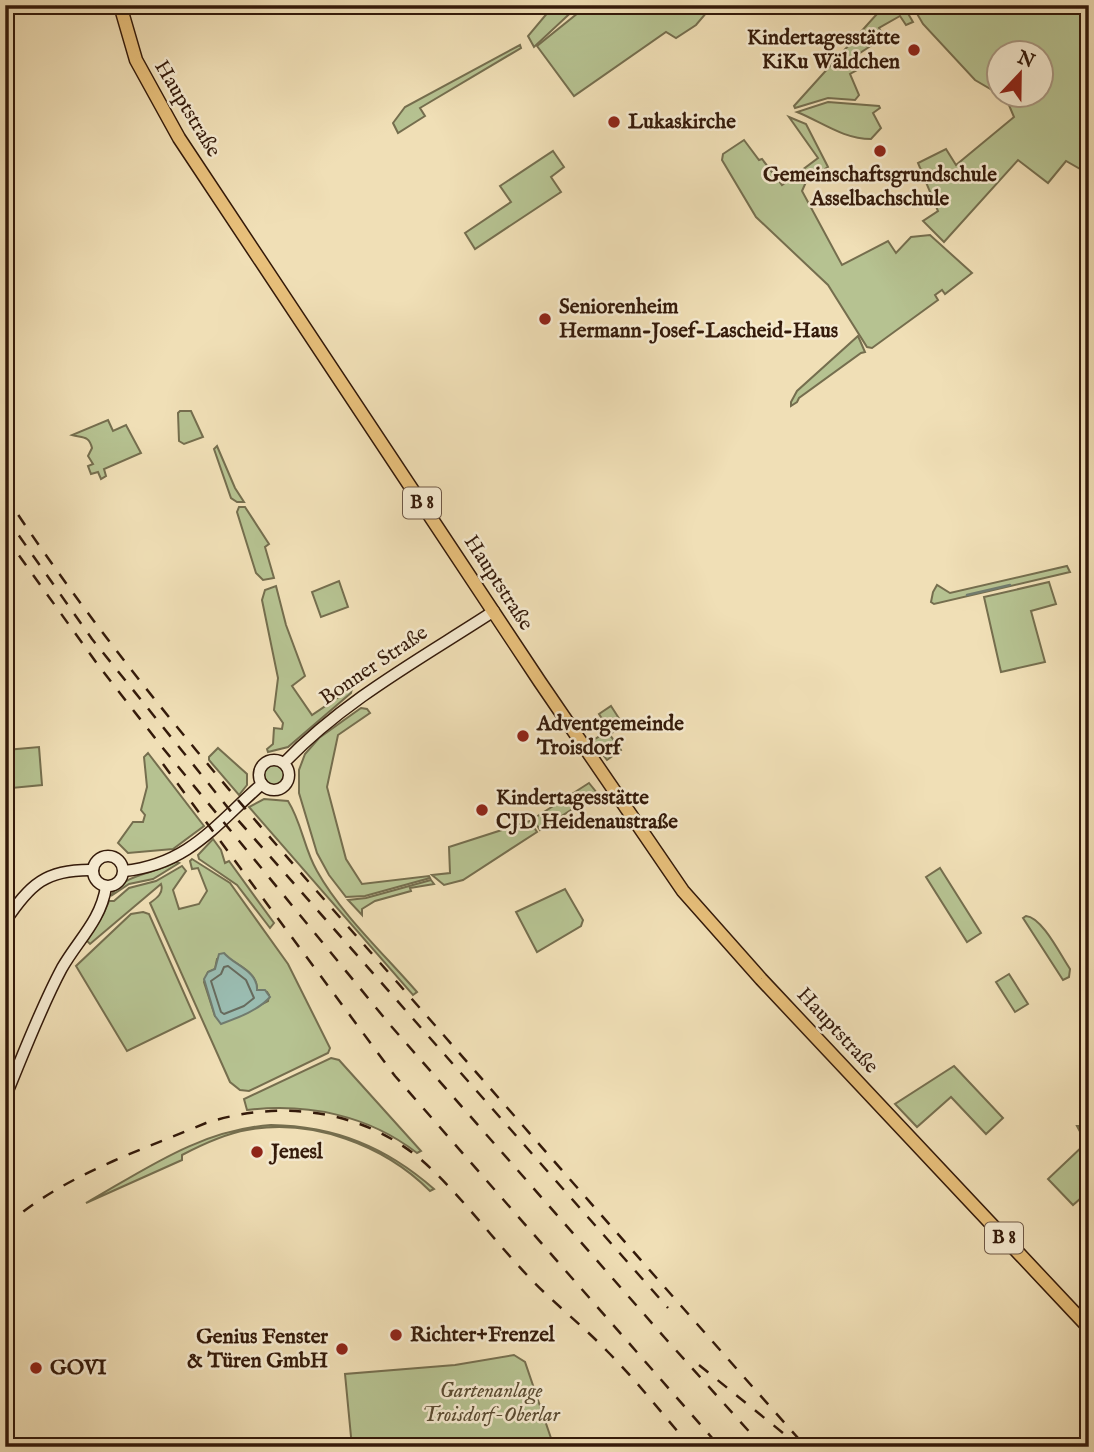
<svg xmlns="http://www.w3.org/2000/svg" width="1094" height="1452" viewBox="0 0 1094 1452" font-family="'IM FELL English',serif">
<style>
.green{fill:#b6c291;stroke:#756e4e;stroke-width:2;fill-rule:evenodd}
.water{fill:#9abcb1;stroke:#717b6e;stroke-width:2}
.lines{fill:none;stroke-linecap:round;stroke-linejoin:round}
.shore{stroke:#676b5e;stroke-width:2}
.stream{stroke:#717b6e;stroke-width:2.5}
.secondary-casing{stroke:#341a0a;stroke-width:13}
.primary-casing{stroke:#341a0a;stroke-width:15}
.secondary{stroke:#f5ead0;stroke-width:10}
.primary{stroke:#e8c07b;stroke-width:12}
.rail{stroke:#341a0a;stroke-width:2.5;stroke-dasharray:12 12;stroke-linecap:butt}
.poi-dot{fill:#8f2418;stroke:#f5ead0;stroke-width:2.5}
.labels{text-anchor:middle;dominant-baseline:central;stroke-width:5;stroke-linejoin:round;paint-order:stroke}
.shield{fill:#f5ead0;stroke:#6e5845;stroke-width:2}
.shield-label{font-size:19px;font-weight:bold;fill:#341a0a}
.poi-label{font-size:21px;font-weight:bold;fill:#341a0a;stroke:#f5ead0;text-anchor:start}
.street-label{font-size:21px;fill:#341a0a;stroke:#f5ead0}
.park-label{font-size:21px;font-style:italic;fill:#5b4c32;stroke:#f5ead0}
</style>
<rect width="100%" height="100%" fill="#f0dfb6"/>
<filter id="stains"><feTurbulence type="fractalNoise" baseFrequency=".00286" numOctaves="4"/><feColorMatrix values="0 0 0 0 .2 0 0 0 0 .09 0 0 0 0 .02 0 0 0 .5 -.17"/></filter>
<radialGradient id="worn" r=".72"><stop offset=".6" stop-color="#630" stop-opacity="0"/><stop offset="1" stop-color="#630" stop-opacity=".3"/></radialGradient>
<g class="green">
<path d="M554,5H579L534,47L528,36Z"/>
<path d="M588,5H713L696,25L676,38L666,32L574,96L537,46Z"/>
<path d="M885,5H903L913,22L906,25L900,16L879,28L884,37L851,59L857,70L850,74L859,95L855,100L828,98L795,108L794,106Z"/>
<path d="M912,5H1089V174L1066,161L1048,183L1018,160L944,242L923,221L938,211L918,163L946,149L956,165L1014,117L1006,98L1001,95L1042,94V52H1000L999,94L975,80L923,24Z"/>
<path d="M520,45L521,48L420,108L425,116L398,133L393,123L405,107Z"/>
<path d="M828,102L879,106L880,108L873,113L881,128L871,139C843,139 822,122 797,112Z"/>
<path d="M789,117L806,124L828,167L825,169L827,171L806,182L802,191L842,265L888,241L896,253L911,237L930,235L972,273L945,294L942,290L935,295L938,300L872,348L867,347L828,285L756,217L722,160L723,154L744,140L759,160L762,159L782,185L818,158Z"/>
<path d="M553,151L564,167L551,177L561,192L475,249L465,233L511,202L500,186Z"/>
<path d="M858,336L865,352L861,353L799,398L797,402L791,406V402L797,391Z"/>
<path d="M180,411H191L203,437L184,444L179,441L178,413Z"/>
<path d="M108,420L113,431L126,425L141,453L104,469L106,476L101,479L98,472L91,474L88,466L93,464L88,456L92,448C89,435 82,438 72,435Z"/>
<path d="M217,446L235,488L244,502H237L231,498L214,449Z"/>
<path d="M239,507H245L269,544L265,547L274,578L263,580L256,573L237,512Z"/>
<path d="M1067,566L1070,572L934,604L931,602L933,592L937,585L950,593Z"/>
<path d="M339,581L348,607L321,617L312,592Z"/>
<path d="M1049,582L1056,604L1031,611L1045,662L1001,672L984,597Z"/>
<path d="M276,586L286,625L305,676L292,686L312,715L352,688L351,693L288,747L268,752L267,749L273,744L274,728L282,729L283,723L274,710L278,678L262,600L265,590Z"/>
<path d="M611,706L622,723L610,735L621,750L607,760L592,741L609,730L599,714Z"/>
<path d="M361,708L367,709L370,713L338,735L327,787L346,859L362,884L429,876L430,878L365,896L346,897L329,875L317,853L299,793V770L305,754L319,738Z"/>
<path d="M39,747L42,785L12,788L11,768H7L6,750Z"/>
<path d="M218,748L247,774V785L239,795L209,760V757Z"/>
<path d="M148,753L204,826L173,849L128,853L118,843L133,822H143L145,815L141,810L147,787L144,757Z"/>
<circle cx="274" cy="775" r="12"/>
<path d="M589,783L597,793L540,830L533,819Z"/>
<path d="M264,799L288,801C302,823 304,849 317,871C341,914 384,954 417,992L413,995L249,807Z"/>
<path d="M530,821L537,832L463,880L444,885L432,875L450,873L449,847Z"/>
<path d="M213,839L221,850L225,863L229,861L274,923L270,928L237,885L199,859L198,855Z"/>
<path d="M192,859L230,883L288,964L330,1048L328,1053L249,1091L240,1090L230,1082L150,903C157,898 164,893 161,884L90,944L86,940L103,915L109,901H114L129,888L156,881L182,866L186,871L173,890L179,909L199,904L207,891L198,868L192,869L190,861ZM224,956C237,964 258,973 257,990L267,992L269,995L268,1001L235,1018L215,1016L204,982L208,972L215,969L217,959Z"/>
<path d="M176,862L179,863L153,879L129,884L111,896C124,873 155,874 176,862Z"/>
<path d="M940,868L981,933L967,942L926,877Z"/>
<path d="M431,880L434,884L410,888L411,891L375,901L362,909V915L348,900L366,898Z"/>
<path d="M565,889L583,920L581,926L537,952L516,912Z"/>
<path d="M143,912L149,914L195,1018L127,1051L76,966L131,914Z"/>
<path d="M1026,916C1042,917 1061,956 1070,969L1069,977L1063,980L1023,918Z"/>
<path d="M1009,974L1028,1004L1015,1012L996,982Z"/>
<path d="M331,1058L339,1060L421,1151L417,1153C368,1115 308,1103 247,1110L244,1099Z"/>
<path d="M954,1066L1003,1118L986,1134L951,1097L917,1127L895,1104Z"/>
<path d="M271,1125C335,1126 386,1147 434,1189L430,1191C384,1145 312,1118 247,1130C224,1134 203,1144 182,1155V1160L86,1203C146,1169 200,1130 271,1125Z"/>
<path d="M1077,1126H1089V1191L1073,1205L1048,1179L1086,1143Z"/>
<path d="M514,1355L525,1362L554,1447H352L345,1374L455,1365Z"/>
</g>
<path class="water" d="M224,953C234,965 258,971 257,990H265L270,997C259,1010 237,1018 221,1024L215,1016L204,979L208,972L215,969L219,954Z"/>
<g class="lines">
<path class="shore" d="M228,966L246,980L254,998L244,1006L224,1014L221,1012L211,981L221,974L224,967Z"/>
<path class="stream" d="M967,595L1010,585"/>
<defs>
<g id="secondary">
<circle cx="274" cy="775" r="15"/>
<path d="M284,763C344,700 422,658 494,611"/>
<circle cx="108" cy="871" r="15"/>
<path d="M124,871C189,864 215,825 262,784"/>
<path d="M5,922C30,884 46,869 93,870"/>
<path d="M5,1098C23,1055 40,1009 62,968C78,940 101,920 106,887"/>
</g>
<path id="primary" d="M120,5L136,60L179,138L540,682L683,891L761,979L1089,1328"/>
</defs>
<use href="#secondary" class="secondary-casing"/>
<use href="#primary" class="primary-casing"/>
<use href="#secondary" class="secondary"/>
<use href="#primary" class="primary"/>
<g class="rail">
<path d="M5,495C120,670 259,826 397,982C533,1137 669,1293 806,1447"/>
<path d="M5,516L92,639L237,819L668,1308"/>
<path d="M5,536L98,665L162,747L391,1026L665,1338L763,1447"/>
<path d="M163,764L395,1076L720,1447"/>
<path d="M5,1227C59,1177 139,1151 206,1123C281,1099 365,1109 426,1164C462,1197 492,1238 526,1274C551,1301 581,1324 607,1351C637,1381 663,1415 691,1447"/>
<path d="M699,1365L783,1433"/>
</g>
</g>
<g class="poi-dot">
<circle cx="914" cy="50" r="7"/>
<circle cx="614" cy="122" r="7"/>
<circle cx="880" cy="151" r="7"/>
<circle cx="545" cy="319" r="7"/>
<circle cx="523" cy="736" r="7"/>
<circle cx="482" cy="810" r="7"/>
<circle cx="257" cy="1152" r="7"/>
<circle cx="396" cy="1335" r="7"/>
<circle cx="342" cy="1349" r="7"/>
<circle cx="36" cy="1368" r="7"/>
</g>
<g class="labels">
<g class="shield">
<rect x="403" y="487.5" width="38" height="31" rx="5"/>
<rect x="985" y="1222.5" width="38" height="31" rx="5"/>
</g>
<g class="shield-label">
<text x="422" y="503">B 8</text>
<text x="1004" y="1238">B 8</text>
</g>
<g class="poi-label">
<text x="900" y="38" text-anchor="end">Kindertagesstätte<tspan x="900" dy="24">KiKu Wäldchen</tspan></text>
<text x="628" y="122">Lukaskirche</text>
<text x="880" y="175" text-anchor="middle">Gemeinschaftsgrundschule<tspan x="880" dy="24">Asselbachschule</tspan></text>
<text x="559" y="307">Seniorenheim<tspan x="559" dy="24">Hermann-Josef-Lascheid-Haus</tspan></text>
<text x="537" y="724">Adventgemeinde<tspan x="537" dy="24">Troisdorf</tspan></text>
<text x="496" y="798">Kindertagesstätte<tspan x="496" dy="24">CJD Heidenaustraße</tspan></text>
<text x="271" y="1152">Jenesl</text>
<text x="410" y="1335">Richter+Frenzel</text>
<text x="328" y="1337" text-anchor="end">Genius Fenster<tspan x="328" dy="24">&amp; Türen GmbH</tspan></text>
<text x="50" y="1368">GOVI</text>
</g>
<g class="street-label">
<text transform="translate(187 109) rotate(59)">Hauptstraße</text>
<text transform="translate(498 583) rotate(57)">Hauptstraße</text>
<text transform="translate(374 666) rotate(-34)">Bonner Straße</text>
<text transform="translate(837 1031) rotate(47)">Hauptstraße</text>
</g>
<g class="park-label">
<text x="491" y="1391">Gartenanlage<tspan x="491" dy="24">Troisdorf-Oberlar</tspan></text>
</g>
</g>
<rect width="1094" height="1452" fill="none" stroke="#f0dfb6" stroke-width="28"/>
<rect x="7" y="7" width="1080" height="1438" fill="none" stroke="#341a0a" stroke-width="3.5"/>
<rect x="14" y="14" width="1066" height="1424" fill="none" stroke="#341a0a" stroke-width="2"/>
<g transform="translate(1020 74) rotate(22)"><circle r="33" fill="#f5ead0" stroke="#a89781" stroke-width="2"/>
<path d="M0-5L12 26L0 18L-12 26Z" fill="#8f2418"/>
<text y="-10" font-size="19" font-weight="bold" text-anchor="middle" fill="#341a0a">N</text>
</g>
<rect width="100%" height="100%" filter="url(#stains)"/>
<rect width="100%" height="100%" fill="url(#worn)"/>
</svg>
